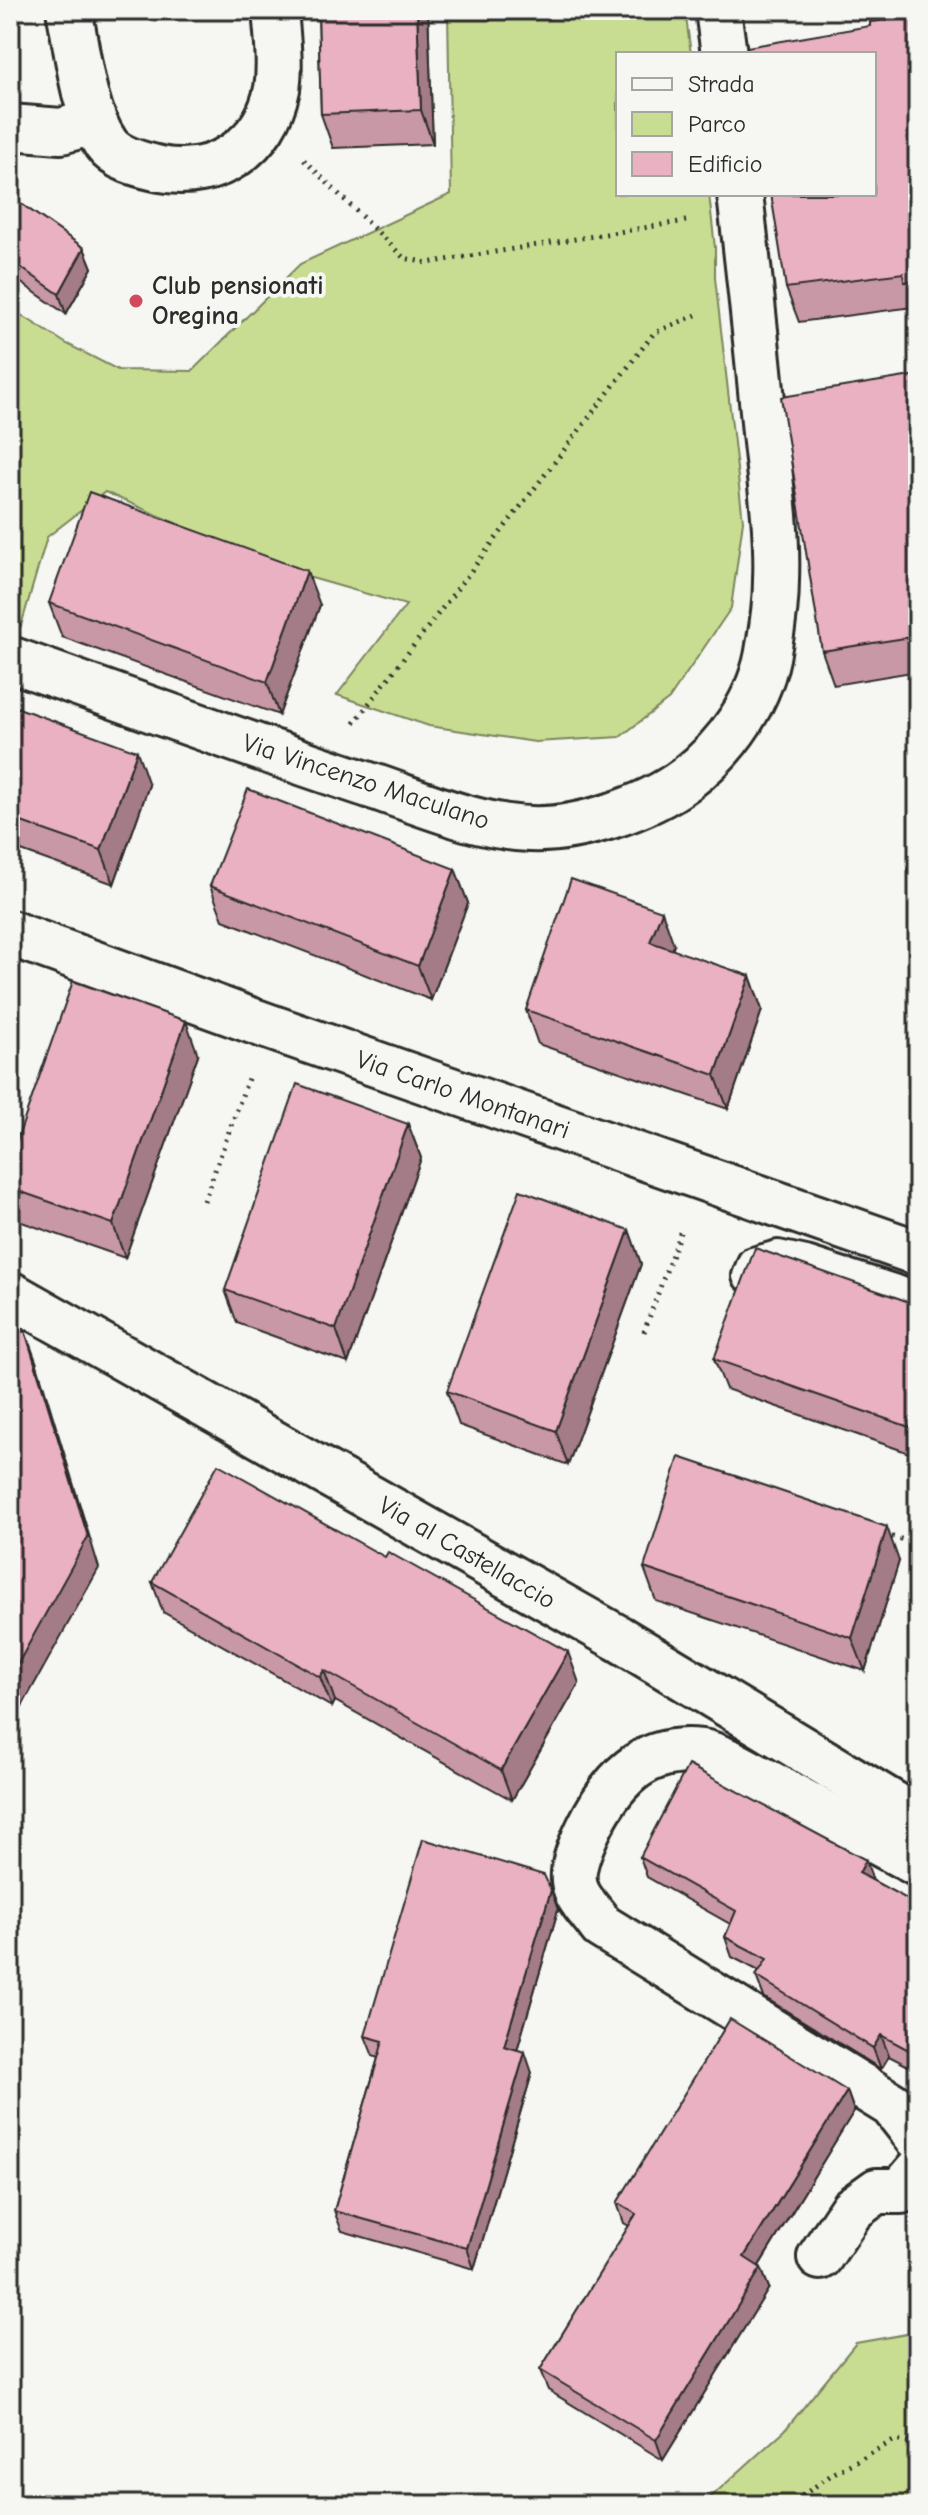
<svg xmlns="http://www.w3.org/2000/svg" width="928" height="2515" viewBox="0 0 928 2515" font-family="'Comic Neue',sans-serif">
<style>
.green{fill:#c9dd92;stroke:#7a845e;stroke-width:2}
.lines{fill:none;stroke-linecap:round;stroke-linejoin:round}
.service-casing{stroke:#2b2b2b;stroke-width:36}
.minor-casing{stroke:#2b2b2b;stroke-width:50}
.path{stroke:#2b2b2b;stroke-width:5;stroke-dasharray:2 6;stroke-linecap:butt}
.service{stroke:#f6f6f2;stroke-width:30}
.minor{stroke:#f6f6f2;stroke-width:44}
.wall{fill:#c998a7;stroke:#2b2b2b;stroke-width:2}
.shaded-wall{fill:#a47c88;stroke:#2b2b2b;stroke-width:2}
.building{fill:#eab1c2;stroke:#2b2b2b;stroke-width:2}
.poi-dot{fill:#d1495b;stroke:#f6f6f2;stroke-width:3}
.labels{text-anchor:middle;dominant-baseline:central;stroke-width:8;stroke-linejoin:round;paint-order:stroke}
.poi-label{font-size:26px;font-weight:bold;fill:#2b2b2b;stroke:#f6f6f2;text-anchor:start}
.street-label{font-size:26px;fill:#2b2b2b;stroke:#f6f6f2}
</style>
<rect width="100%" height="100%" fill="#f6f6f2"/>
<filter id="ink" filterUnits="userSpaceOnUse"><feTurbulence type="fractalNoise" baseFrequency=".0125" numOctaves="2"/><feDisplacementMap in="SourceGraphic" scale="16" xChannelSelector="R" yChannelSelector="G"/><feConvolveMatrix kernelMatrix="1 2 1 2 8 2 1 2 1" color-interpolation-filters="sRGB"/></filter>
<g filter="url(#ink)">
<g class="green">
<path d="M448,10H685L691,54H618V194H709L715,248V278L743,521L731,608L669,699L620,737L535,742L429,726L337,695L406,605L280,569L105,492L47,537L21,626L10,622V308L67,344L118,370L192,371L300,264L451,194Z"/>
<path d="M918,2332V2505H702L785,2430L856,2343Z"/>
</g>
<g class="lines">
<defs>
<path id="service" d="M748,1276L753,1263L778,1256L806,1262L918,1298"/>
<g id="minor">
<path d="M69,10C78,51 82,109 106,144C117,160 143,165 160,169C217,180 266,145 277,89C281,64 277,35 275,10"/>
<path d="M718,10L724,54"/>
<path d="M10,127L61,131L93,122"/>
<path d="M10,659C132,702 253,747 375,787C425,804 477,827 530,829C579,831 647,808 686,779C728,747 762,698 769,646C773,624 776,601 776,580C778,531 770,481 765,433C758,353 749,274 740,194"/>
<path d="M10,933L267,1026L918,1253"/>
<path d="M10,1294L618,1638L895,1805L918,1822"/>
<path d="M918,1864L730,1762C721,1759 711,1753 701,1752C642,1745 611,1782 588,1830C580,1847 569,1872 576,1890C580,1902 594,1915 601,1926L892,2105L918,2138"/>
<path d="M820,2257L852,2209L877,2191H901L918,2171"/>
</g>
</defs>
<use href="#service" class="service-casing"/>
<use href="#minor" class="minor-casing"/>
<g class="path">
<path d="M304,160L404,258L427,263L686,221"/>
<path d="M354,723L654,333L696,315"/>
<path d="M204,1201L249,1076"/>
<path d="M644,1332L682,1227"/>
<path d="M884,1535L918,1543"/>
<path d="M789,2505L834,2473L895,2440L918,2445"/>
</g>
<use href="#service" class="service"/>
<use href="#minor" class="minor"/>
</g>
<g class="wall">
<path d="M318,10H428L433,144L333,148L321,114Z"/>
<path d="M918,17V315L917,316L913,307L799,322L786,288Z"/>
<path d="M10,196L84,248L92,268L66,314L10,275Z"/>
<path d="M918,375V671L834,685L822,651Z"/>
<path d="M49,603L320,605L279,715L62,637Z"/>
<path d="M10,705L149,785L114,884L10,847Z"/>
<path d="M455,869L468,903L431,1000L223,920L210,886Z"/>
<path d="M674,945L672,950L750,976L762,1010L728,1109L538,1044L526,1010Z"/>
<path d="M198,1055L125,1258L13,1219L10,1209V1160Z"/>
<path d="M408,1124L421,1158L348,1363L237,1323L225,1290Z"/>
<path d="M629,1230L641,1264L568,1465L459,1425L447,1391Z"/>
<path d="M918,1305V1456L726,1389L714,1359Z"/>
<path d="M899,1561L865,1671L656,1601L644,1568Z"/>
<path d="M152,1582L579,1683L512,1800L335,1701L332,1707L163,1612Z"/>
<path d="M640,1857L873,1881L918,1905V2071L889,2056L881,2069L764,1997L756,1976L759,1971L732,1957L725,1937L730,1924L647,1877Z"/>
<path d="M558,1910L517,2050L532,2073L474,2269L342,2231L334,2211L378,2058L373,2056L365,2036Z"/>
<path d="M847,2091L854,2111L759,2266L761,2268L769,2288L663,2460L548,2390L540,2370L629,2226L624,2223L617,2203Z"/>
</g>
<g class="shaded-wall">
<path d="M417,10H428L433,144L421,110Z"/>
<path d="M84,248L92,268L66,314L59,294Z"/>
<path d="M307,571L320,605L279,715L267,682Z"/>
<path d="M137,751L149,785L114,884L101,850Z"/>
<path d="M455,869L468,903L431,1000L418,966Z"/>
<path d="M662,911L674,945L663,976L650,942Z"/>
<path d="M750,976L762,1010L728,1109L715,1075Z"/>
<path d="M186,1021L198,1055L125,1258L113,1224Z"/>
<path d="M408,1124L421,1158L348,1363L336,1329Z"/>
<path d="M629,1230L641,1264L568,1465L556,1431Z"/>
<path d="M25,1331L36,1361L99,1568L10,1728V1678Z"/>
<path d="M887,1527L899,1561L865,1671L852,1638Z"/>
<path d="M568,1652L579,1683L512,1800L501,1770Z"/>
<path d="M324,1670L335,1701L332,1707L320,1677Z"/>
<path d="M866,1860L873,1881L859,1873Z"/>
<path d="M551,1890L558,1910L512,2067L504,2046Z"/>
<path d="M881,2035L889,2056L881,2069L873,2048Z"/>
<path d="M525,2052L532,2073L474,2269L467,2248Z"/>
<path d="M847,2091L854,2111L752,2277L744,2257Z"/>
<path d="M761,2268L769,2288L663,2460L656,2440Z"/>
</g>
<g class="building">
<path d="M318,10H417L421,110L321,114Z"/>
<path d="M918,17V280L904,282L903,273L786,288L771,194H874V54H748L747,47L870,26V22Z"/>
<path d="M10,196L84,248L59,294L10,260Z"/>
<path d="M918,375V636L822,651L781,397Z"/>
<path d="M89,492L307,571L267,682L49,603Z"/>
<path d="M10,705L137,751L101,850L10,818Z"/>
<path d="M248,789L455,869L418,966L210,886Z"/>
<path d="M571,879L662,911L650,942L750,976L715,1075L526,1010Z"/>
<path d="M73,981L186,1021L113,1224L10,1188V1160Z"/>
<path d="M297,1084L408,1124L336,1329L225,1290Z"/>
<path d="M520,1190L629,1230L556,1431L447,1391Z"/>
<path d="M755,1248L918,1305V1430L714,1359Z"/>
<path d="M25,1331L88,1537L10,1678V1335Z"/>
<path d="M679,1457L887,1527L852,1638L644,1568Z"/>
<path d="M218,1464L385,1557L388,1552L568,1652L501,1770L324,1670L320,1677L152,1582Z"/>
<path d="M688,1765L866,1860L859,1873L918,1905V2055L881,2035L873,2048L756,1976L767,1959L725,1937L736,1911L640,1857Z"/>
<path d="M423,1839L544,1875L551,1890L504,2046L525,2052L467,2248L334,2211L383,2041L365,2036Z"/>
<path d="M730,2019L847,2091L744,2257L761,2268L656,2440L540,2370L636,2214L617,2203Z"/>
</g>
</g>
<circle class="poi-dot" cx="136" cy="301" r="8"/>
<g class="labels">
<g class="poi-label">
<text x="152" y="286">Club pensionati<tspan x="152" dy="30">Oregina</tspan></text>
</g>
<g class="street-label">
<text transform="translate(366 782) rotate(18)">Via Vincenzo Maculano</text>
<text transform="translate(463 1095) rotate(19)">Via Carlo Montanari</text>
<text transform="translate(467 1553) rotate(30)">Via al Castellaccio</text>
</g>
</g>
<rect width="928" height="2515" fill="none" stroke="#f6f6f2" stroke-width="40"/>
<rect x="20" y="20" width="888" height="2475" fill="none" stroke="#2b2b2b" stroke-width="3" filter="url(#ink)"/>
<rect x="616" y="52" width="260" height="144" fill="#f6f6f2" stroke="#a5a5a2" stroke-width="2"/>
<rect x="632" y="78" width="40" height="12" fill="#f6f6f2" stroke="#a5a5a2" stroke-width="2"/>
<text x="688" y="92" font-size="24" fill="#2b2b2b">Strada</text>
<rect x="632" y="112" width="40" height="24" fill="#c9dd92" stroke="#a5a5a2" stroke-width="2"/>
<text x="688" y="132" font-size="24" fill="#2b2b2b">Parco</text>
<rect x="632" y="152" width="40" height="24" fill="#eab1c2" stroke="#a5a5a2" stroke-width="2"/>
<text x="688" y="172" font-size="24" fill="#2b2b2b">Edificio</text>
</svg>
